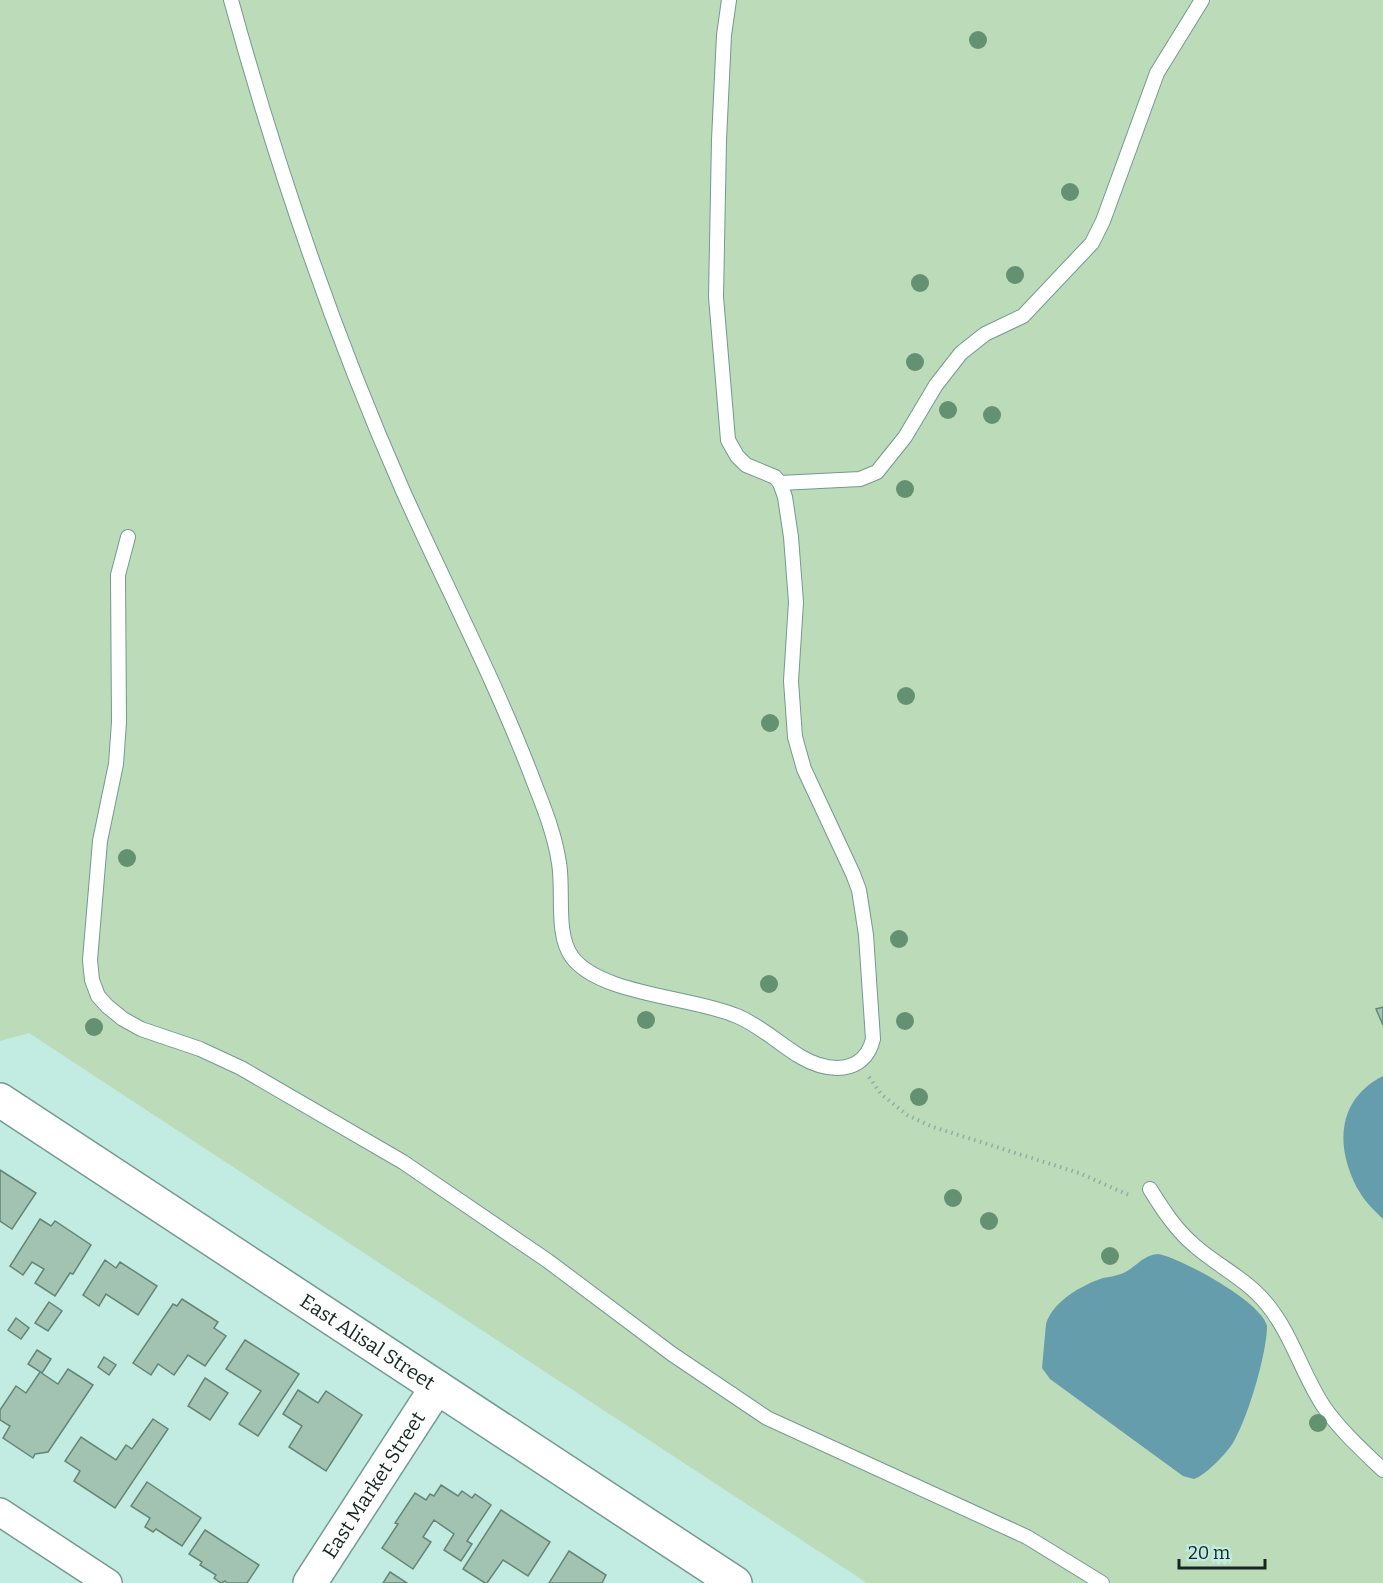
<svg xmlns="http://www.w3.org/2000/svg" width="1383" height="1583" viewBox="0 0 1383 1583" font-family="Bitter,serif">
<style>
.green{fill:#bbdbb9}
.water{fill:#669dad}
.building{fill:#a2c3b1;stroke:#668675;stroke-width:1.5}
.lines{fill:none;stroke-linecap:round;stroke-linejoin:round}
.lane-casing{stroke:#749a92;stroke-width:16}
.street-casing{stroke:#749a92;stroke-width:30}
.secondary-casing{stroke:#749a92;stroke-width:36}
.path{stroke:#8dafa7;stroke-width:4;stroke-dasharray:1.5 4.5;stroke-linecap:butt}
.lane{stroke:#fff;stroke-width:14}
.street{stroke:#fff;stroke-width:27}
.secondary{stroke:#fff;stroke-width:33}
.tree{fill:#649172}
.labels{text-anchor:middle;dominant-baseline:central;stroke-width:5;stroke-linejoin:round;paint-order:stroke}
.street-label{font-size:20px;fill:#162623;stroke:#c2ebe2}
</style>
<rect width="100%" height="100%" fill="#c2ebe2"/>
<path class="green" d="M0,0H1383V1583H867L29,1033L0,1041Z"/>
<g class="water">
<path d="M1383,1076V1219C1375,1211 1365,1202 1359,1191C1335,1148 1336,1100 1383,1076Z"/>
<path d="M1158,1254C1181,1258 1262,1302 1267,1326C1267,1353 1248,1417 1234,1441C1228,1452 1206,1475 1194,1479L1183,1476L1050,1379L1042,1368L1046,1324C1053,1301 1082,1285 1103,1278C1109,1277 1115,1276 1121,1274C1135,1269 1142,1255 1158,1254Z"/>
</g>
<g class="building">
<path d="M1383,1007V1025L1376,1009Z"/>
<path d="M0,1170L36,1193L12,1229L0,1221Z"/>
<path d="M40,1219L51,1226L55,1221L91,1245L73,1274L70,1273L55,1296L35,1283L44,1269L32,1262L23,1275L10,1266Z"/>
<path d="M105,1260L116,1268L120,1262L157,1286L138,1315L106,1294L99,1306L83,1295Z"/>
<path d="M182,1299L218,1322L214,1328L226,1336L205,1366L188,1355L174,1375L158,1364L151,1375L133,1363L173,1304L177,1306Z"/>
<path d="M49,1302L62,1311L48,1331L35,1323Z"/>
<path d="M16,1318L29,1328L21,1339L8,1330Z"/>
<path d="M245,1340L299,1374L258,1436L239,1424L261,1391L226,1369Z"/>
<path d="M37,1350L51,1359L42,1373L28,1364Z"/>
<path d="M104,1357L116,1365L109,1375L98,1367Z"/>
<path d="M68,1369L93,1385L48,1452L35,1454L33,1458L3,1438L10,1426L0,1420V1410L16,1386L26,1393L40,1372L58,1384Z"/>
<path d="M205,1378L228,1393L210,1420L188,1406Z"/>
<path d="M298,1390L318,1403L326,1391L362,1415L326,1471L289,1447L302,1426L283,1414Z"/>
<path d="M153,1419L168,1429L115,1508L74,1481L80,1471L65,1461L81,1437L116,1460L126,1445L132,1449Z"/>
<path d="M147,1482L201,1518L182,1546L156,1529L153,1532L145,1527L150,1518L131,1506Z"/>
<path d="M441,1485L458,1496L462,1491L472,1498L475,1494L491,1505L467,1541L472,1544L461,1561L444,1550L454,1534L434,1520L423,1537L431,1542L413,1569L382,1548L398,1524L395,1523L415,1493L426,1500L430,1494L434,1496Z"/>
<path d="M501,1510L550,1542L528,1576L503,1560L487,1583H485L463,1569Z"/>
<path d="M205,1530L259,1565L247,1583H227L225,1581L221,1583L214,1578L216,1575L200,1565L202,1562L189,1554Z"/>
<path d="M569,1551L606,1575L602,1583H549Z"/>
<path d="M390,1572L407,1583H383Z"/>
</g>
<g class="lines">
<defs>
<g id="lane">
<path d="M231,0C277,167 333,332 403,491C447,589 497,684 535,785C545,810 555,836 559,863C564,891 555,934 572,957C600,995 694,997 737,1016C761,1026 779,1044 801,1057C827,1072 864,1076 873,1039L866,935L859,890L853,874L804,769L795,737L791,681L796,602L791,537L785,497L780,483L775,477L746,465L737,456L728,440L716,297L719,140L724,35L729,0"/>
<path d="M780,483L860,479L877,472L905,437L936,385L961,353L985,334L1023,316L1092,243L1103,221L1157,73L1202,0"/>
<path d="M128,537L118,575L119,722L116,764L100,841L90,960L92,980L98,996L107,1006L123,1019L141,1029L200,1049L241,1068L403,1162L548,1261L672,1354L767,1418L1027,1537L1102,1583"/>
<path d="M1150,1189C1163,1210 1176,1230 1195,1246C1218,1266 1246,1279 1266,1303C1292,1334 1302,1374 1324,1407C1341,1431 1362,1450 1383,1470"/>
</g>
<path id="street" d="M0,1512L108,1583"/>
<g id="secondary">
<path id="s1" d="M0,1100L735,1583"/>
<path id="s2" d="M310,1583L437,1387"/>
</g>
</defs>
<use href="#lane" class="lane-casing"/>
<use href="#street" class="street-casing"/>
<use href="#secondary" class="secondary-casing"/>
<path class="path" d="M869,1077L881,1094L907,1115L933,1127L1079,1173L1131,1196"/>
<use href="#lane" class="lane"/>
<use href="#street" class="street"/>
<use href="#secondary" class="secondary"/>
</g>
<g class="tree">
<circle cx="978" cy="40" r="9"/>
<circle cx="1070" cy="192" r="9"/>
<circle cx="1015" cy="275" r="9"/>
<circle cx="920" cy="283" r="9"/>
<circle cx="915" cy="362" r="9"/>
<circle cx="948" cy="410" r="9"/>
<circle cx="992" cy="415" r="9"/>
<circle cx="905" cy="489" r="9"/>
<circle cx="906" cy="696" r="9"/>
<circle cx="770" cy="723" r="9"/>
<circle cx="127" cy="858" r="9"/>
<circle cx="899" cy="939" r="9"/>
<circle cx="769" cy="984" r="9"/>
<circle cx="646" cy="1020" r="9"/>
<circle cx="905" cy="1021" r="9"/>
<circle cx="94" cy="1027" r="9"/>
<circle cx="919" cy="1097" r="9"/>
<circle cx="953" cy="1198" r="9"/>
<circle cx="989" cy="1221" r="9"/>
<circle cx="1110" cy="1256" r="9"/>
<circle cx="1318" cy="1423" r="9"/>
</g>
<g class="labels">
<g class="street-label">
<text stroke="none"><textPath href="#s1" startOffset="440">East Alisal Street</textPath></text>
<text stroke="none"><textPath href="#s2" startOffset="117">East Market Street</textPath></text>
</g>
</g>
<path d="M1179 1559v9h86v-9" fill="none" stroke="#162623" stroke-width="3"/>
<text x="1188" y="1559" font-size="18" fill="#162623" stroke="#c2ebe2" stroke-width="4.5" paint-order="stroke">20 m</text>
</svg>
